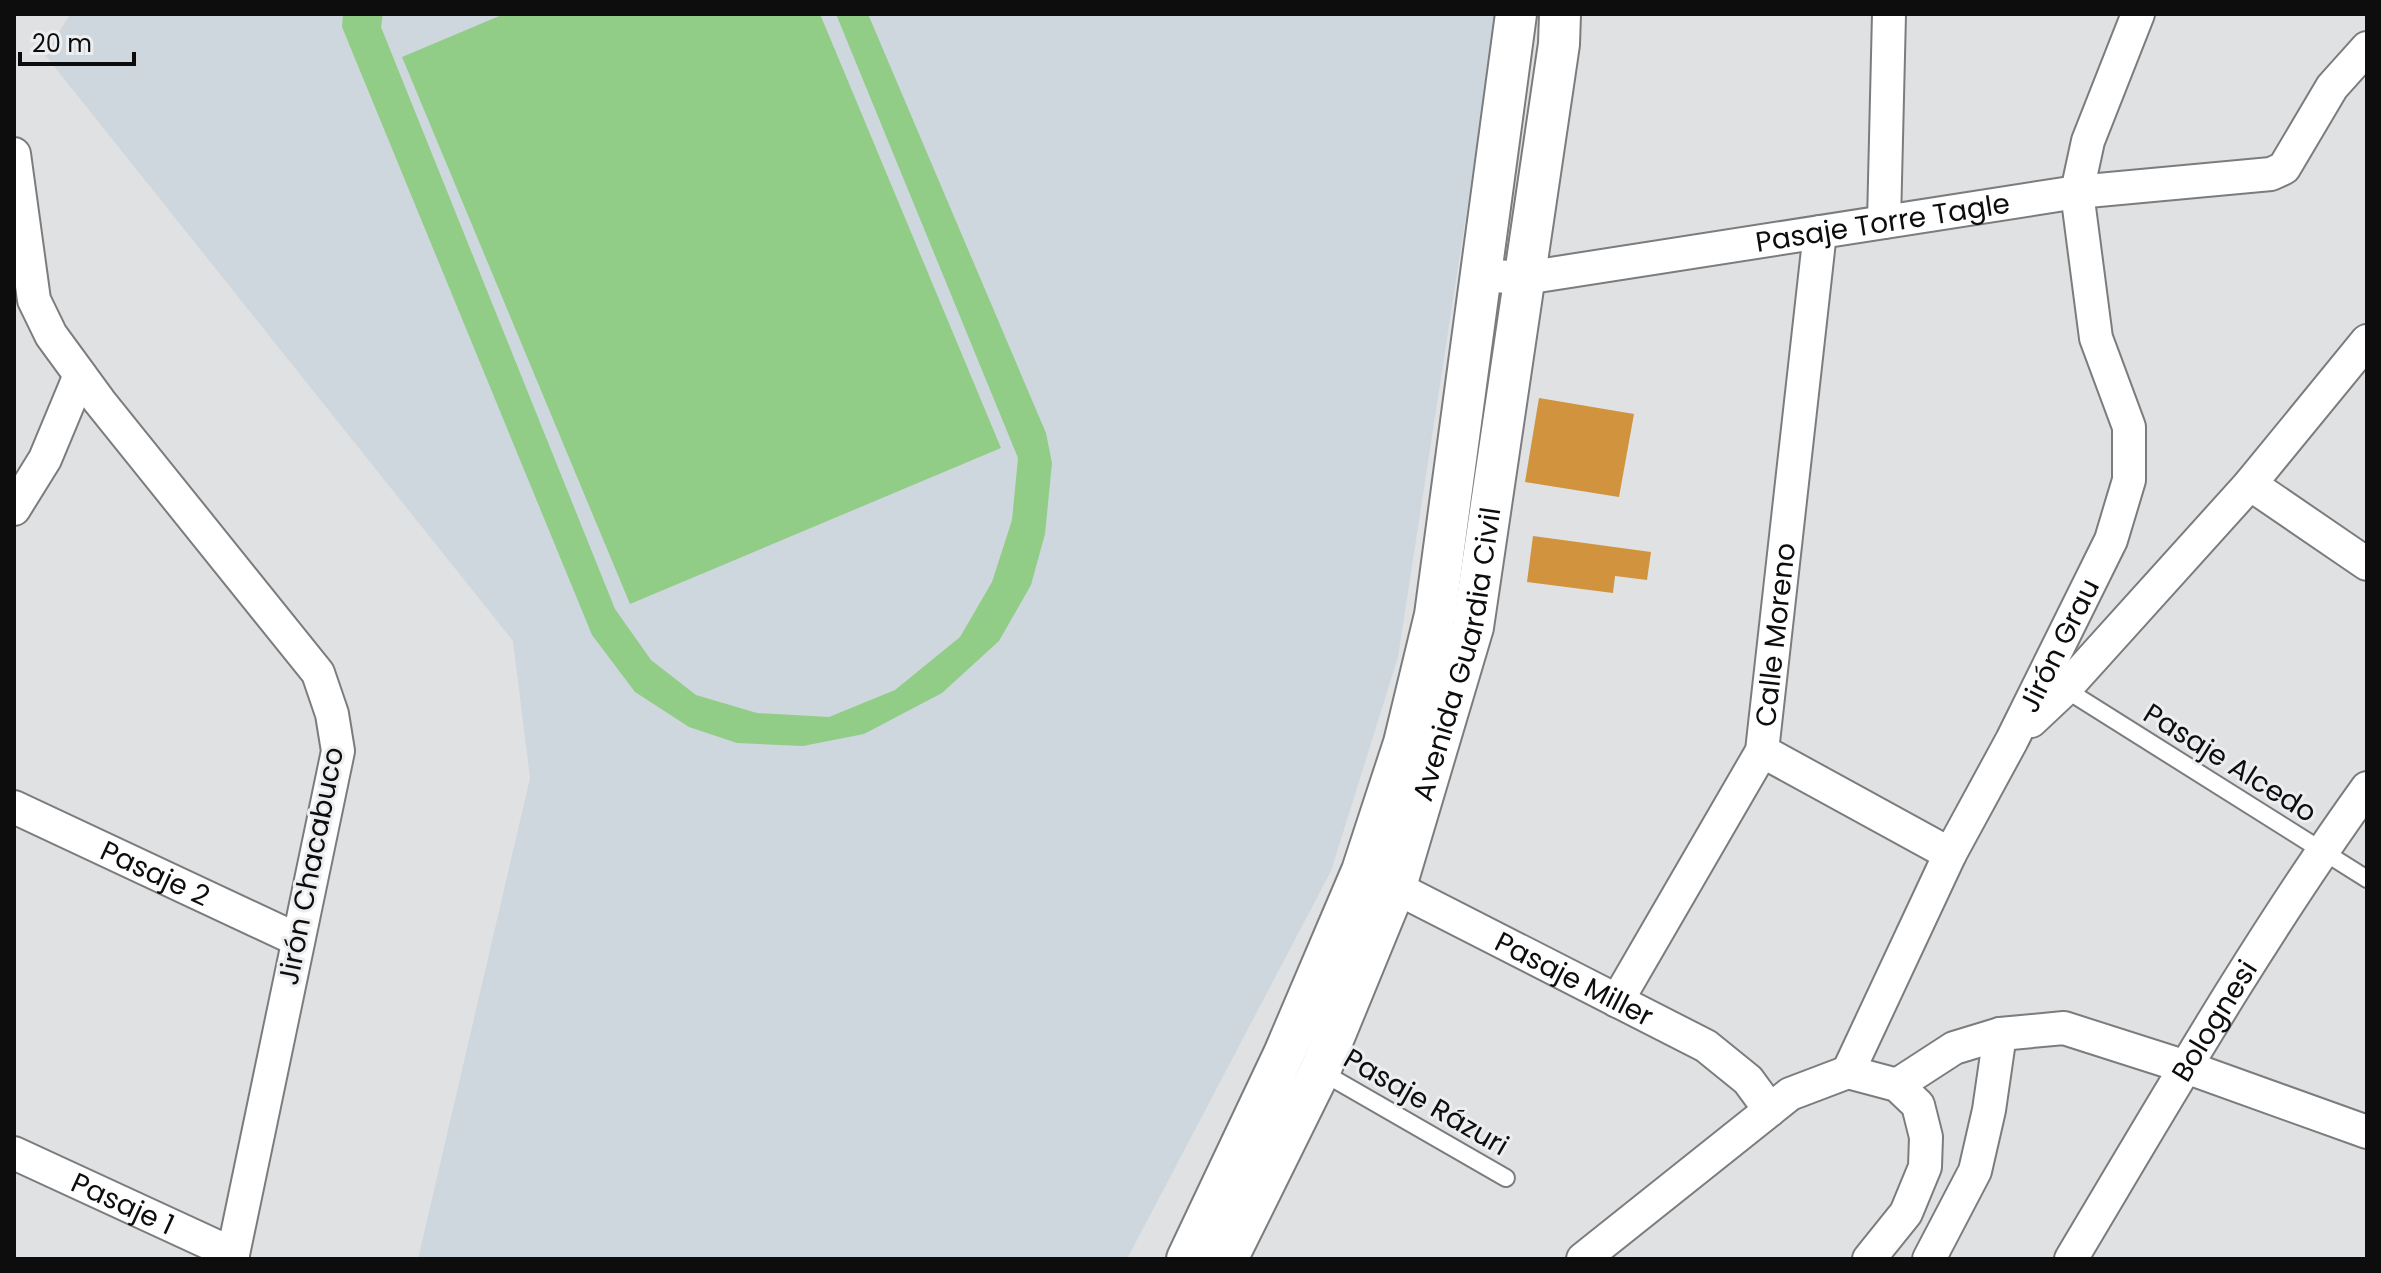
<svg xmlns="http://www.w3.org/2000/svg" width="2381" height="1273" viewBox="0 0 2381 1273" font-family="Poppins,sans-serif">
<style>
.built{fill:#cfd7de}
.green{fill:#91cd87}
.building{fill:#d1933e}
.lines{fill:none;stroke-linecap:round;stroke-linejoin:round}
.service-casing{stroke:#7b7c7e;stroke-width:20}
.minor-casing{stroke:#7b7c7e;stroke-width:36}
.tertiary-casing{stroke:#7b7c7e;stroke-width:44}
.service{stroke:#fff;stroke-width:16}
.minor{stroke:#fff;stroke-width:32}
.tertiary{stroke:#fff;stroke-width:40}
.labels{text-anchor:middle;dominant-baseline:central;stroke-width:6;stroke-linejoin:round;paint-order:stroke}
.street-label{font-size:28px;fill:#0d0d0e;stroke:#eceef0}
</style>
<rect width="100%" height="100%" fill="#dfe1e3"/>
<path class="built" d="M70,14H1497L1398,657L1331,871L1127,1259H418L530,778L513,641L45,55Z"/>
<g class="green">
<path d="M343,14H383L381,27L615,609L651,660L696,695L757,713L829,717L895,690L960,637L992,582L1012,520L1018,458L836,14H868L1046,433L1052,463L1045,534L1031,585L999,641L942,693L864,734L803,746L737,743L689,727L635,692L592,635L342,27Z"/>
<path d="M504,14H820L1001,448L630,604L402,57Z"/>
</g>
<g class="building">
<path d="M1539,398L1634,414L1619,497L1525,482Z"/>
<path d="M1533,536L1651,552L1647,580L1615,576L1613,593L1527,582Z"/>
</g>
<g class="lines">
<defs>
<g id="service">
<path d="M2065,689L2367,879"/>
<path d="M1320,1071L1506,1178"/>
</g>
<g id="minor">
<path d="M14,154L34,300L51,335L100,402L318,673L332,714L338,751L232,1259"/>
<path d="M1884,222L1889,14"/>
<path id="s1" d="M1479,275L1525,278L2077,192L2271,174L2284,168L2332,87L2367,48"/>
<path d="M2250,484L2367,564"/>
<path d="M14,509L45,459L80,375"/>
<path d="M2031,721L2065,689L2250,484L2367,341"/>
<path d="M1762,751L1950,854"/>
<path id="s2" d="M14,807L298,940"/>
<path id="s3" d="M1373,876L1706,1046L1748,1080L1770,1110"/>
<path id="s4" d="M1617,1001L1762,751L1820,232"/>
<path id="s5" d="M1848,1072L1950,854L2012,740L2111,540L2129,480V427L2096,338L2077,192L2088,141L2138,14"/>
<path d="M1897,1085L1954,1048L2000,1034L2064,1028L2186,1067L2367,1132"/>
<path id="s6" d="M14,1153L233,1254"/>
<path d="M1583,1259L1790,1094L1848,1072L1897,1085L1918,1105L1926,1137L1925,1167L1906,1213L1869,1259"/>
<path d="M1929,1259L1975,1171L1989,1110L2000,1034"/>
<path id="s7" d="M2071,1259C2166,1100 2259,938 2367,788"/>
</g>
<g id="tertiary">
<path d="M1187,1259L1284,1054L1362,871L1404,743L1435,615L1516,14"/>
<path id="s8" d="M1227,1259L1320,1071L1396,886L1473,627L1559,44L1560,14"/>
</g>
</defs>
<use href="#service" class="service-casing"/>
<use href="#minor" class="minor-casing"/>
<use href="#tertiary" class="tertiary-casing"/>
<use href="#service" class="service"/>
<use href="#minor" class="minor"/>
<use href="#tertiary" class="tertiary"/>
</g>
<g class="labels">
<g class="street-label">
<text stroke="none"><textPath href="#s1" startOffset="408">Pasaje Torre Tagle</textPath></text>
<text stroke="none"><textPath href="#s4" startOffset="406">Calle Moreno</textPath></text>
<text stroke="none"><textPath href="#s5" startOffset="476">Jirón Grau</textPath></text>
<text stroke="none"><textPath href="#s8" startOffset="650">Avenida Guardia Civil</textPath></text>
<text transform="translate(2230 763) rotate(32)">Pasaje Alcedo</text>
<text transform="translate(311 866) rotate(-79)">Jirón Chacabuco</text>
<text stroke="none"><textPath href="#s2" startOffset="156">Pasaje 2</textPath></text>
<text stroke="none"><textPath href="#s3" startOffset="226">Pasaje Miller</textPath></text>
<text stroke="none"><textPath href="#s7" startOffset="278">Bolognesi</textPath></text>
<text transform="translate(1426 1102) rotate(30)">Pasaje Rázuri</text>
<text stroke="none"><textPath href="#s6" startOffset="120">Pasaje 1</textPath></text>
</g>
</g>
<rect width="2381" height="1273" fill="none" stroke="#0d0d0e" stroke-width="32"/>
<path d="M20 52v12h114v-12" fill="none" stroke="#0d0d0e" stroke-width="4"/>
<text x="32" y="52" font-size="24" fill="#0d0d0e" stroke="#eceef0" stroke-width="6" paint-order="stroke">20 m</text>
</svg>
